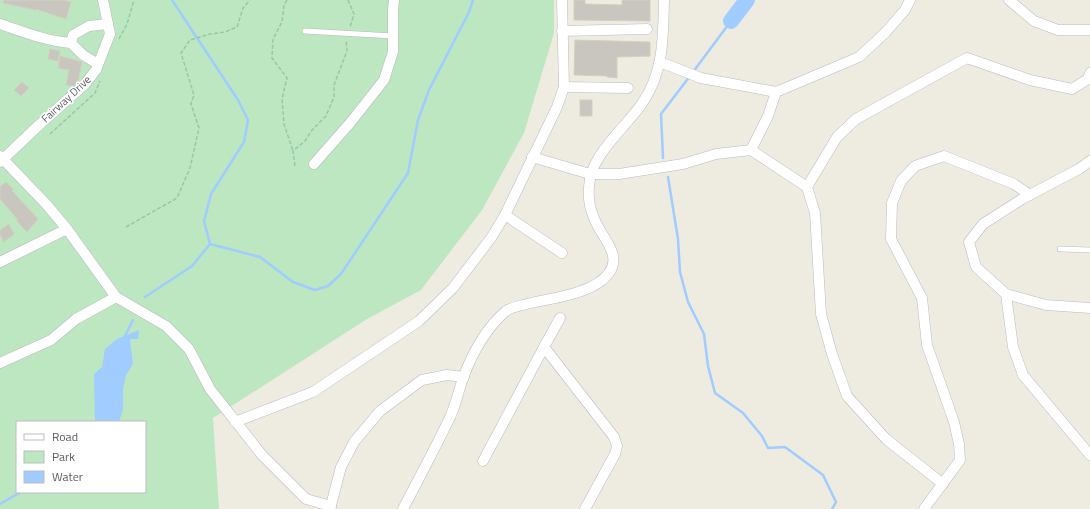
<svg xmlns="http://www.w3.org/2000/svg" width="1090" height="509" viewBox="0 0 1090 509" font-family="'Titillium Web',sans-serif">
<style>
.green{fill:#bce7c1;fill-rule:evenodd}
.water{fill:#a0ccff}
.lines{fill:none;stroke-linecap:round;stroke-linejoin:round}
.stream{stroke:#a0ccff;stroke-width:2.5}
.river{stroke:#a0ccff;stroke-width:16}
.building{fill:#c9c6bf;stroke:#d3cfc0}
.service-casing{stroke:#b9bbc1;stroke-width:6}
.minor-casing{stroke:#b9bbc1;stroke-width:11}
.path{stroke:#95c8a9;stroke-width:1.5;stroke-dasharray:4 2;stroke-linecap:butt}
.service{stroke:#fff;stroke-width:5}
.minor{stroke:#fff;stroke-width:10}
.labels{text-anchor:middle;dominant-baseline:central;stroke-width:3;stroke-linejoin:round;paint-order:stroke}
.street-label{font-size:11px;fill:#5a5d63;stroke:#fff}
</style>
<rect width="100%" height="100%" fill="#eeece1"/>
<path class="green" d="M0,0H554V33L524,133L482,210L421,290L367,319L213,418L219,509H0ZM17,422H145V492H17Z"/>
<path class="water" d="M139,330L138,339H130L133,364L126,375L123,389V409L119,422H95L94,374L102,367L105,349L117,339Z"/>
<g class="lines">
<g class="stream">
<path d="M172,0L238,100L248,120L244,142L211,194L204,221L210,244"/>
<path d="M693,72L731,21"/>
<path d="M663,158L661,114L690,76"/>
<path d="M668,177L678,239L680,272L688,302L704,334L708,366L715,393L743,413L762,436L768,448L785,447L823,475L836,502L832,509"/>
<path d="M210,244L260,257L293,282L315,290L328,286L341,274L408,173L418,120L429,90L469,12L473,0"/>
<path d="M145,297L192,266L210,244"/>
<path d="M124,338L133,320"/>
<path d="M0,504L21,492"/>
</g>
<path class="river" d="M731,21L747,0"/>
</g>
<g class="building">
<path d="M4,0H63L71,2L66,19L36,9V10L3,3Z"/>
<path d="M574,0H585V4L622,5V0H650V21L574,20Z"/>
<path d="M575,40L650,42V56L617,57V78L607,77V76L574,75Z"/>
<path d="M50,49L60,51L58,61L48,59Z"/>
<path d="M60,56L82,62L78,82L73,86L66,85L69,70L58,68Z"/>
<path d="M22,82L29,88L21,96L14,90Z"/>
<rect x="580" y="100" width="12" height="16"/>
<path d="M6,182L13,189L12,191L38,219L27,232L16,220H18L0,199V187Z"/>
<path d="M9,224L14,234L4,242L0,235V230Z"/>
</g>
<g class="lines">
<defs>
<g id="service">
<path d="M305,31L393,36"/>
<path d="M1060,249L1090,250"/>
</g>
<g id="minor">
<path d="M1009,0L1034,21L1058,30H1090"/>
<path d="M0,24C24,32 46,41 71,43"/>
<path d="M562,31L647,29"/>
<path d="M660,62L701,78L776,92L859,57L885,33L905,10L910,0"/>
<path d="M98,64L83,55L71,43L73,35L89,26L108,24"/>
<path d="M564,87L628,88"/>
<path d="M751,150L768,116L776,92"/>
<path d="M0,156L47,205L67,229L116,297L166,326L189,349L210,389L262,455L306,499L331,506"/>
<path d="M532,157L590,174H619L683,164L716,154L751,150L807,187L815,213L821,314L832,354L847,396L886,439L943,484"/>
<path d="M1090,161L1079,169L1022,199L983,224L969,242L976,267L1006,294L1046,305L1090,308"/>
<path d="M0,162L39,125L85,84L96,70L110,34L103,0"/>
<path d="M314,164L350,123L384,80L393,52V10L394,0"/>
<path d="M807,187L837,137L856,119L967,58L1030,80L1072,89L1088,79L1090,73"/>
<path d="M505,215L562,253"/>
<path d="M0,262L67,229"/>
<path d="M1006,294L1013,347L1023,375L1090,455"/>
<path d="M544,347L560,318"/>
<path d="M0,363L51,340L76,319L116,297"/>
<path d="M235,422L313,392L419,321L453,288L491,238L505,215L557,107L564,87L562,0"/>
<path d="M483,461L544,347L614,437L617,446L615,454L585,509"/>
<path d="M330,509L341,467L354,442L380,411L422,380L447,375L464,377"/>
<path d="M403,509C419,478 436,447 451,415C456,403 459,390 463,378C472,354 486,328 506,311C511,307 520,306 527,304C551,298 594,294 609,273C623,254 600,236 594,218C590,209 588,197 589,187C590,154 626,128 643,102C664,71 663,36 664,0"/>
<path d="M924,509L960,460L959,444L954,422L927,345L922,298L891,239L892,203L901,181L915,166L944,156L1014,184L1030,195"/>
</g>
</defs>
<use href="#service" class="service-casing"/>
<use href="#minor" class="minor-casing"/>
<g class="path">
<path d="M287,0L284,5L282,22L273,39L272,58L287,78L282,99L284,124L293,151"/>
<path d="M348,0L354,14L350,27"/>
<path d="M119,39L127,24L134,0"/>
<path d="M50,134L95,93L100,81"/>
<path d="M295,166L293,151L305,141L312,130L326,116L334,97V85L347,51L346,40"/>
<path d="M126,227L177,198L190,168L199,128L191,104L194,95L181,53L190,40L210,34L225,32L237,27L243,8L250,0"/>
</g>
<use href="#service" class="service"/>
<use href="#minor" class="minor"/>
</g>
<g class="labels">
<g class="street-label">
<text transform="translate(66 99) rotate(-43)">Fairway Drive</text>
</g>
</g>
<rect x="16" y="421" width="130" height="72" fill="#ffffff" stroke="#bdbec1"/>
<rect x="24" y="434" width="20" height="6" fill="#ffffff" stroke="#bdbec1"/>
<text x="52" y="441" font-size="12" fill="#5a5d63">Road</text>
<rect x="24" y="451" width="20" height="12" fill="#bce7c1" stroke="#bdbec1"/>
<text x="52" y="461" font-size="12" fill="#5a5d63">Park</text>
<rect x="24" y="471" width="20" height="12" fill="#a0ccff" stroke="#bdbec1"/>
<text x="52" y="481" font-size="12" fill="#5a5d63">Water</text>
</svg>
